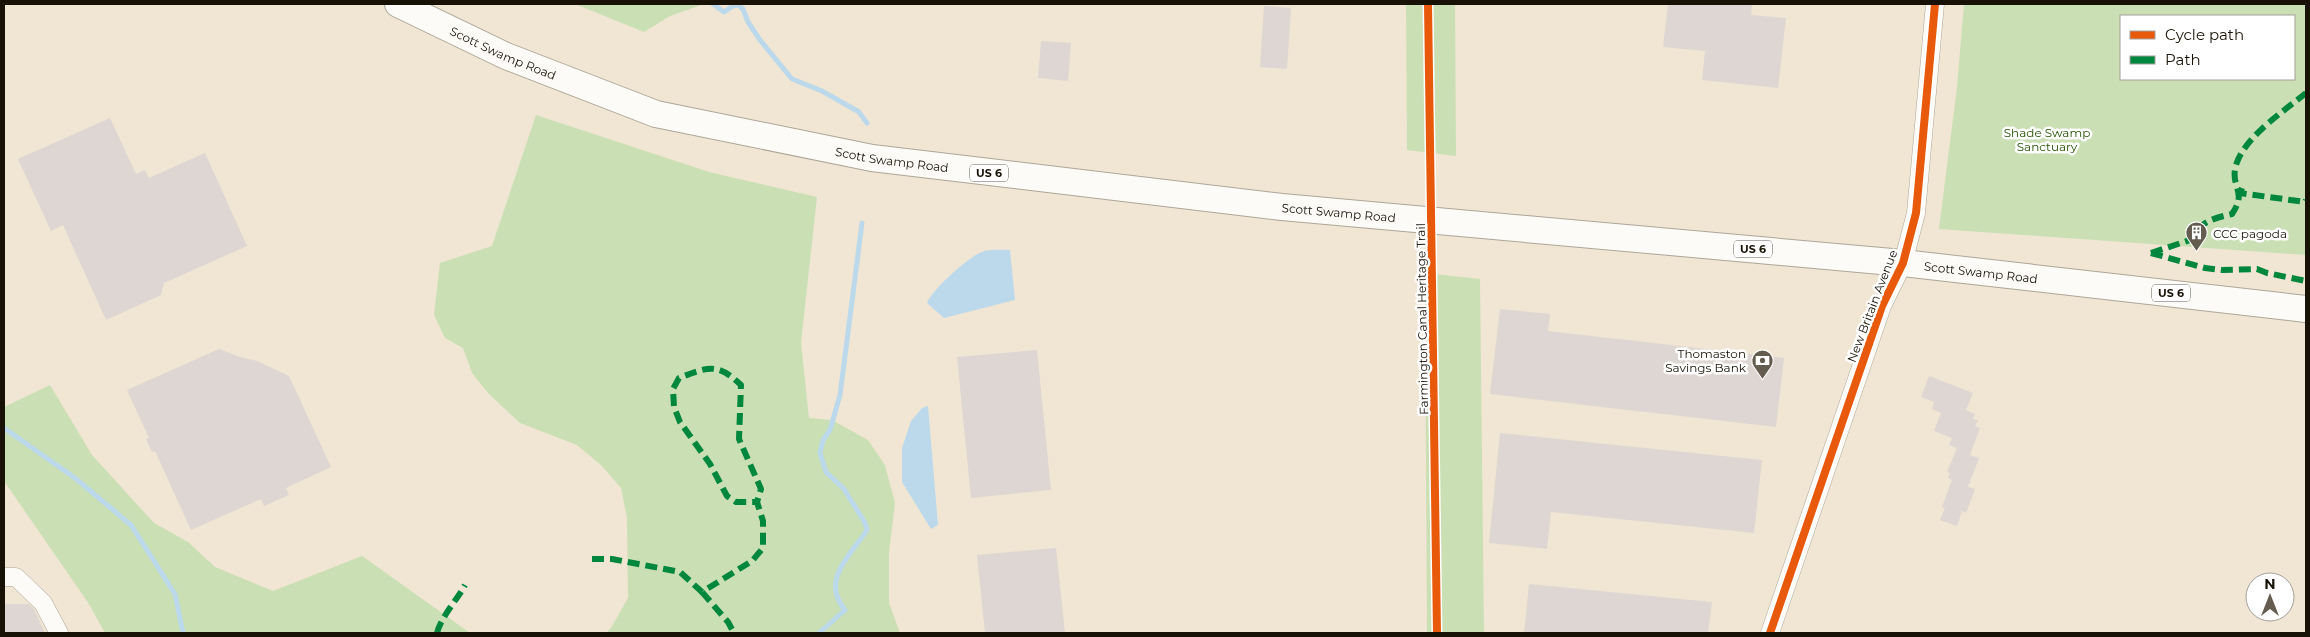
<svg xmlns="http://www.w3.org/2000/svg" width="2310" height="637" viewBox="0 0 2310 637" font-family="Montserrat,sans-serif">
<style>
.green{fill:#cadfb3;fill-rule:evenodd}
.water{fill:#bcd9ec}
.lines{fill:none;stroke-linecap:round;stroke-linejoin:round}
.stream{stroke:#bcd9ec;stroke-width:5}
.building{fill:#ded6d2}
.minor-casing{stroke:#ada697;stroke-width:19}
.highway-casing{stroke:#ada697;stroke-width:28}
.minor{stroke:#fdfbf8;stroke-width:18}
.highway{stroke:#fdfbf8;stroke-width:26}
.quiet{stroke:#00873e;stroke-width:6;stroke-dasharray:12 6;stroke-linecap:butt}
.cycleway-casing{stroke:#fff;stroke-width:11}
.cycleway{stroke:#e8590c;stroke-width:8}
.labels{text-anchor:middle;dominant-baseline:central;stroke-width:5;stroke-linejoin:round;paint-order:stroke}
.shield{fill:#fff;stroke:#5d5951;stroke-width:1}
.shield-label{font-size:11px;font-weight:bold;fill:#181206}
.street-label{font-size:12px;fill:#181206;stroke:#fff}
.park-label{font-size:12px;fill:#235303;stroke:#fff}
.poi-label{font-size:12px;fill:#181206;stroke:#fff;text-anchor:start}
</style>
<rect width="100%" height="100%" fill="#f0e6d3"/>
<g class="green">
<path d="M575,4H704L670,16L644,32Z"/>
<path d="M1406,4H1455L1456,156L1407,150Z"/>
<path d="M1964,4H2306V255L1939,229L1957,87ZM2294,16V79H2121V16Z"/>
<path d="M536,115L709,172L817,197L801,343L809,418L832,420L868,440L885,465L895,503L889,552V603L900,633H606L611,628L628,598L627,518L621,488L601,465L577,445L520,423L489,394L472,373L463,348L445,338L434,315L440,263L492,246Z"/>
<path d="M1425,273L1480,279L1484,633H1427Z"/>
<path d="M50,385L92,455L154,523L188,542L215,567L273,591L362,556L470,633H105L89,604L4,481V407Z"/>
</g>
<g class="water">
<path d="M1010,250L1015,300L944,318L927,303C931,291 969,256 982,252C989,249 1001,250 1010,250Z"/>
<path d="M928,406L938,525L931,529L902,482V448L911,421L922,408Z"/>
</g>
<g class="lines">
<g class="stream">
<path d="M713,4L724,12L733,6L738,5L743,9L748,22L760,40L792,79L822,91L859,112L867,123"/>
<path d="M4,428L75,478L131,525L175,594L183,633"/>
<path d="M819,633L845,610C820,580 850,556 867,530L865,523L844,489L826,472L820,453L823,440L830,430L840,395L862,223"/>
</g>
</g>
<g class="building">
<path d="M1668,4H1752L1751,15L1786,18L1778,88L1702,80L1705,51L1663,47Z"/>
<path d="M1264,6L1291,8L1287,69L1260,67Z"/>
<path d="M1041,41L1071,43L1068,81L1038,78Z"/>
<path d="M110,118L136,174L145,170L149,178L205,153L247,246L164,283L161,295L106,320L63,225L51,231L18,159Z"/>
<path d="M1500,309L1550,314L1548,331L1784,358L1776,427L1490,394Z"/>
<path d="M219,349L240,357L257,361L289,376L331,467L286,488L289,495L264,506L261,499L191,530L155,451L152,452L146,439L149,438L127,390Z"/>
<path d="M1037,350L1051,490L971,498L957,357Z"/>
<path d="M1929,376L1973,393L1966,410L1975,414L1973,419L1978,420L1975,426L1980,428L1970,455L1979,458L1968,487L1975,489L1966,513L1962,511L1957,526L1940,520L1945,508L1942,507L1952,480L1948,478L1950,473L1947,472L1957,448L1949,445L1952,438L1934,431L1941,413L1932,409L1934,402L1921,397Z"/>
<path d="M1500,433L1762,460L1754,533L1551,512L1547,549L1489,543Z"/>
<path d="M1056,548L1065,633H985L977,555Z"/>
<path d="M1529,584L1712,602L1708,633H1524Z"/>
<path d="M4,604H29L34,609L45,633H4Z"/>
</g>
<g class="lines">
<defs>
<g id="minor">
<path d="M4,577H16L43,603L59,633"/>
<path d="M1770,633L1882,306L1903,263L1916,213L1935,4"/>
</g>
<g id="highway">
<path id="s1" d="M398,4L506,56L656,114L872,158L1282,207L1903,263L2306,309"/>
</g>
</defs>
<use href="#minor" class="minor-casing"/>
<use href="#highway" class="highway-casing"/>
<use href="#minor" class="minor"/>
<use href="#highway" class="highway"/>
<g class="quiet">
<path d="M2242,188L2240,193L2305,202L2306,200"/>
<path d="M2151,253L2190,240C2199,222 2214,218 2232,214C2247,192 2232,189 2235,169C2241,139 2284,111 2306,93"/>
<path d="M2151,253L2205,268L2222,270L2257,269L2267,273L2306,281"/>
<path d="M592,559H612L680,572L702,592L752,561L763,548V521L757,502L761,489L739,439L741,385C717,362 708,367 679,378L673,389L674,407L680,422L710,464L727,496L736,502H757"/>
<path d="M702,592L728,622L734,633"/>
<path d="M437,633C441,617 457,600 465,585"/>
</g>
<defs>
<g id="cycleway">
<path d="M1428,4L1437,633"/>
<path d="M1770,633L1882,306L1903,263L1916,213L1935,4"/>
</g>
</defs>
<use href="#cycleway" class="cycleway-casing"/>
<use href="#cycleway" class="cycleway"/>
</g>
<defs>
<symbol id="building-pin" viewBox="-11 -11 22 30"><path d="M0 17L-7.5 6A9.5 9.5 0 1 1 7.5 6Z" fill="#645c4e" stroke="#fff"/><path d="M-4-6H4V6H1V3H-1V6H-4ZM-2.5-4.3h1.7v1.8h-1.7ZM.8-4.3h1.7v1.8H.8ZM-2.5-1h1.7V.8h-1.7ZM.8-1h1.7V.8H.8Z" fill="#fff"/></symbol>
<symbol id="bank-pin" viewBox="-11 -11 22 30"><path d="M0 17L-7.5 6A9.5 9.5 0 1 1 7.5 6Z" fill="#645c4e" stroke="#fff"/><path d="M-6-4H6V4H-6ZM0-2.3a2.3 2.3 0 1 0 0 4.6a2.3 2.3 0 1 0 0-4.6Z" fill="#fff"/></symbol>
</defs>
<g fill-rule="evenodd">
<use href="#building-pin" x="2184" y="220" width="25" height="34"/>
<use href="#bank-pin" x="1750" y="348" width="25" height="34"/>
</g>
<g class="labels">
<g class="shield">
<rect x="970" y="164.5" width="38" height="17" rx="4"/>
<rect x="1734" y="240.5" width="38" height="17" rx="4"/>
<rect x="2152" y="284.5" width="38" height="17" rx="4"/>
</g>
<g class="shield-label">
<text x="989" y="173">US 6</text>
<text x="1753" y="249">US 6</text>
<text x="2171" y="293">US 6</text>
</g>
<g class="street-label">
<text stroke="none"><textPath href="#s1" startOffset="116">Scott Swamp Road</textPath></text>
<text stroke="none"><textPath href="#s1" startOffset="521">Scott Swamp Road</textPath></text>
<text stroke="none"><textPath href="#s1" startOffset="971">Scott Swamp Road</textPath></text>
<text stroke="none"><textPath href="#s1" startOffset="1616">Scott Swamp Road</textPath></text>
<text transform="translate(1872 306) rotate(-69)">New Britain Avenue</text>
<text transform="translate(1422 319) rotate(-91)">Farmington Canal Heritage Trail</text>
</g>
<g class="park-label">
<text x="2047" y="132">Shade Swamp<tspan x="2047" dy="14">Sanctuary</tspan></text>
</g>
<g class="poi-label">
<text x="2213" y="233">CCC pagoda</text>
<text x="1746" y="353" text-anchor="end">Thomaston<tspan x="1746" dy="14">Savings Bank</tspan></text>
</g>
</g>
<rect width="2310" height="637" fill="none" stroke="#181206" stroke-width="10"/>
<rect x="2120" y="15" width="175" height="65" fill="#ffffff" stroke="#a3a09b"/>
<rect x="2130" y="31" width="25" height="8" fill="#e8590c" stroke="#a3a09b"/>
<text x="2165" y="40" font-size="15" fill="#181206">Cycle path</text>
<rect x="2130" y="56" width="25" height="8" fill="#00873e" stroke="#a3a09b"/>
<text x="2165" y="65" font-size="15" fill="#181206">Path</text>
<g transform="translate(2270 597)"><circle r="24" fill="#ffffff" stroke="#a3a09b"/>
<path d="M0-4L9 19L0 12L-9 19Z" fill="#645c4e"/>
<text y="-8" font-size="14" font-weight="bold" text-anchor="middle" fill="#181206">N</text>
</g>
</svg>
